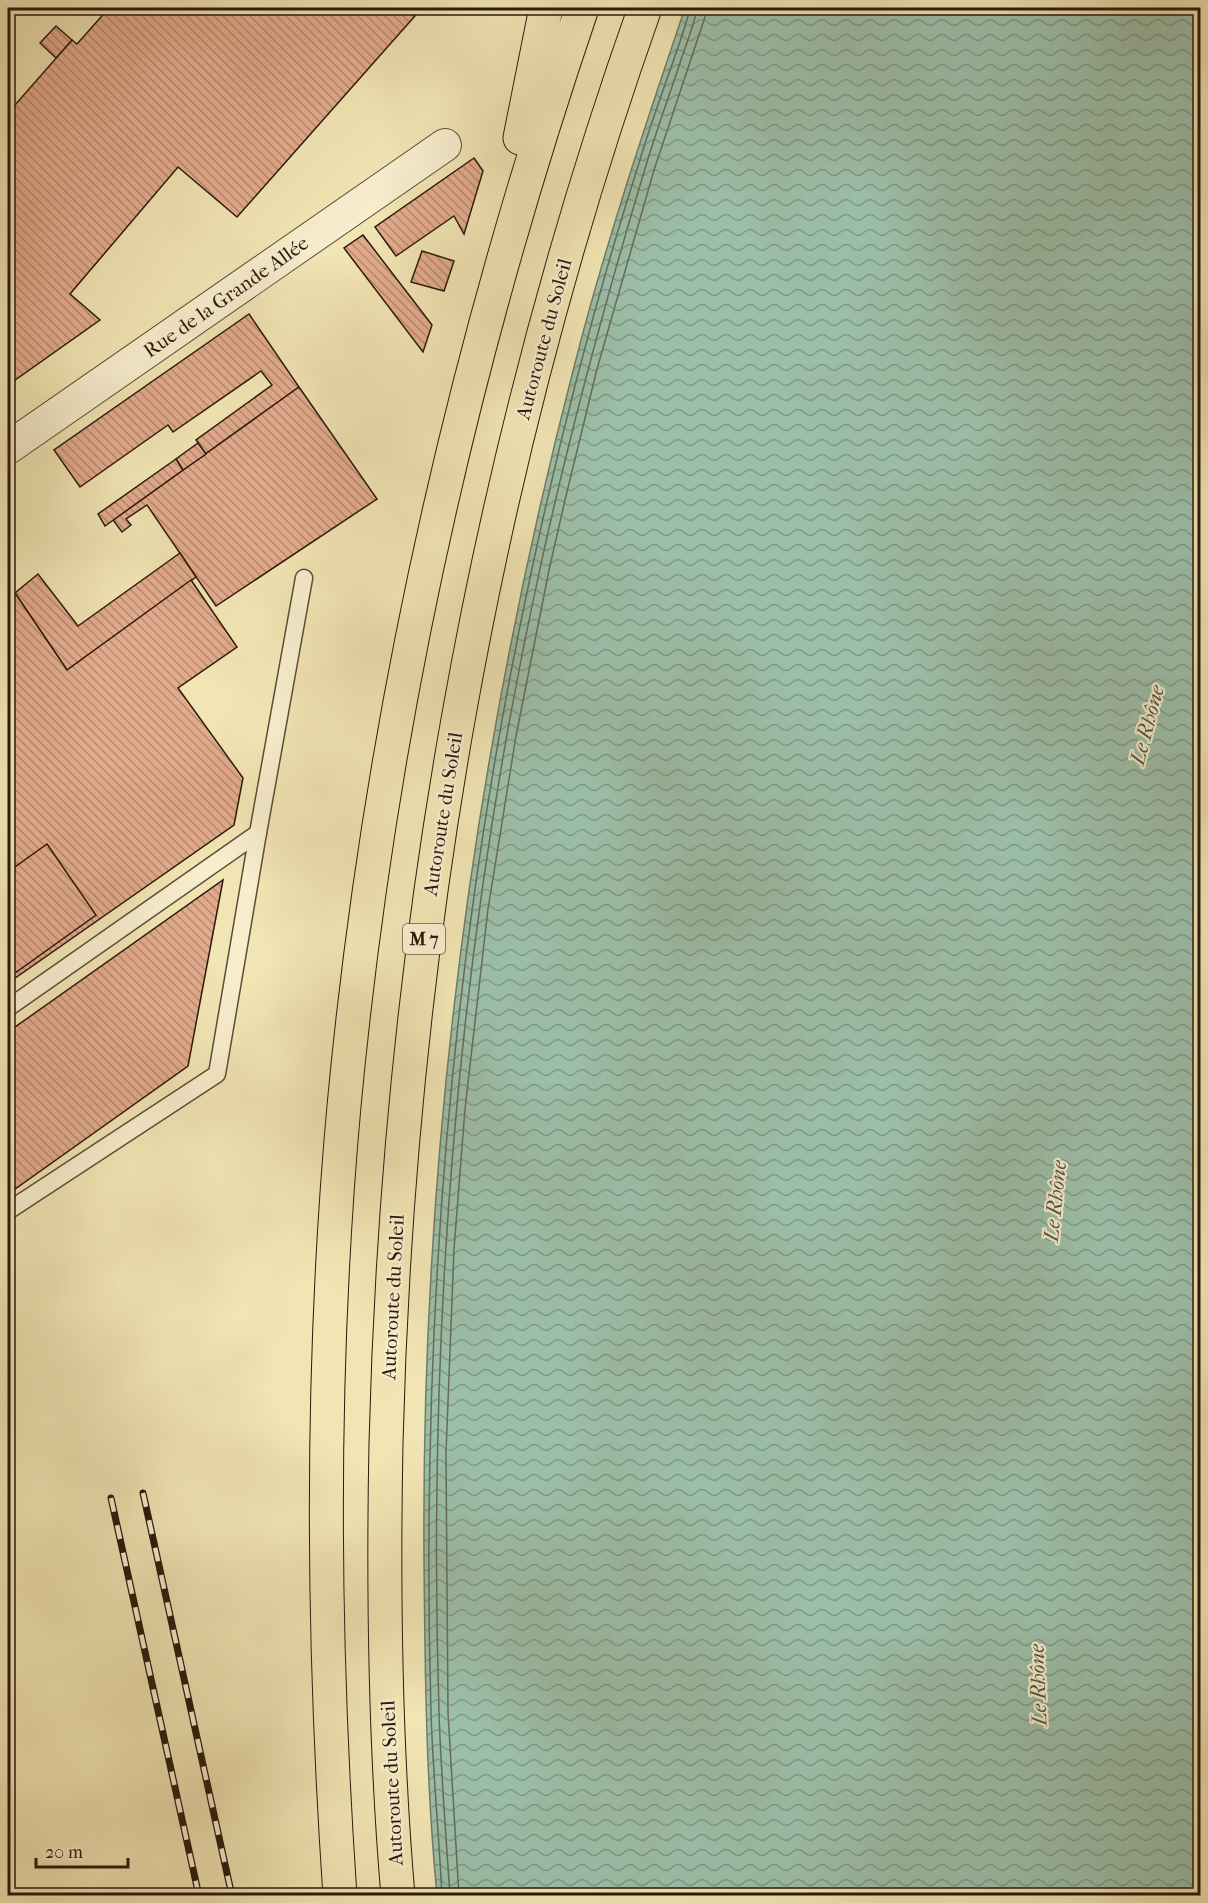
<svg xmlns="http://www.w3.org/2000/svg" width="1208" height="1903" viewBox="0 0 1208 1903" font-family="'IM FELL French Canon',serif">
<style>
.water{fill:url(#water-waves);stroke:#6e7d6a;stroke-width:1.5}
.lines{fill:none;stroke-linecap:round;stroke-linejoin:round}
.shore{stroke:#636c5a;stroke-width:1.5}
.building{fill:url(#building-back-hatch);stroke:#2a190c;stroke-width:1.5}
.service-casing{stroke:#5c4c36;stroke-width:19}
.minor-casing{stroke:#5c4c36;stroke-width:34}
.trunk-casing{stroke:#2a190c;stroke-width:35}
.service{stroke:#f7eece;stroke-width:16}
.minor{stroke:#f7eece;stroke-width:32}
.trunk{stroke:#f2e5b4;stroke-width:33}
.rail-casing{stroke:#2a190c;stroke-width:7}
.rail{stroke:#f7eece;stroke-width:4.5;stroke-dasharray:14;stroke-linecap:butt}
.labels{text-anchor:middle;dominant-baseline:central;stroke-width:4.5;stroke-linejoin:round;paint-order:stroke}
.shield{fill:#f7eece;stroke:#685946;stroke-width:1.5}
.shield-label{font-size:18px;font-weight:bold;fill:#2a190c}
.street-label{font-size:20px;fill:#2a190c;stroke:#f7eece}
.water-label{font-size:21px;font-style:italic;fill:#525343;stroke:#f7eece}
</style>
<defs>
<pattern id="water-waves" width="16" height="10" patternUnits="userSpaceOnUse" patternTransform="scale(1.5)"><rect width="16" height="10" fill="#9cbfa9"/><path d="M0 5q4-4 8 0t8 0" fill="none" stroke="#7f9a88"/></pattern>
<pattern id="building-back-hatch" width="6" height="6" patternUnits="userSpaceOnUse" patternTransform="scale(1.5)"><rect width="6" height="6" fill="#e3ab8e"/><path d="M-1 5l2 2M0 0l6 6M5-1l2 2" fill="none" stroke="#b88a72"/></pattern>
</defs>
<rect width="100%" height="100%" fill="#f2e5b4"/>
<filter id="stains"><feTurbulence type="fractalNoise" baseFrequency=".00333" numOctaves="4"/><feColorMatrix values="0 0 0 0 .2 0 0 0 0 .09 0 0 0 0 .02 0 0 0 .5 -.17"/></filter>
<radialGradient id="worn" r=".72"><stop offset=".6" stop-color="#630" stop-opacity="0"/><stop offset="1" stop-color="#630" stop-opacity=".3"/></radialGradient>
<path class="water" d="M685,8H1200V1895H437C426,1783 425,1671 424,1559C421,1155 473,757 574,367C605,245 645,126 685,8Z"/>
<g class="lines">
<g class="shore">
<path d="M442,1896C439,1835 433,1774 431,1713C420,1327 451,941 533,564C562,429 597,294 639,163C649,129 661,96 673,62C679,44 686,26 690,8"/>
<path d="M450,1896C446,1835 441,1774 439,1713C427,1328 458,940 541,564C570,432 605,302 644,172C655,135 668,99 680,63C686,44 694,26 697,8"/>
<path d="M459,1896L448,1713L446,1453L454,1249L465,1109L488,909L516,736L549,570L565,500L597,369L654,170L705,17L706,8"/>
</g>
</g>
<g class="building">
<path d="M109,8H422L237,217L178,167L70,294L100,320L8,385V113L72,40L77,44Z"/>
<path d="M56,26L72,40L56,58L40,43Z"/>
<path d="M474,158L483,171L464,234L454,216L396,256L375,227Z"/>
<path d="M363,235L432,325L423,352L344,248Z"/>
<path d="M422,251L454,261L444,291L411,282Z"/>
<path d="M249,314L299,387L206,454L196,440L272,385L261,371L173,432L168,425L80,487L54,450Z"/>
<path d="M299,387L377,499L216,606L147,505L126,519L131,525L122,532L113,520Z"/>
<path d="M198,443L206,454L183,470L176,459Z"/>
<path d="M176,459L183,470L105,526L98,514Z"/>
<path d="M180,553L196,577L67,670L15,593L38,574L78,626Z"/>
<path d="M191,580L237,647L178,688L243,778L234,825L8,983V594L13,590L67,670Z"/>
<path d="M47,844L96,915L8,978V872Z"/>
<path d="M223,880L188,1066L8,1194V1032Z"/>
</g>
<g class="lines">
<defs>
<g id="service">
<path d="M8,1008L258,833"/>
<path d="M8,1211L217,1074L258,833L304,578"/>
</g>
<path id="minor" d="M8,448L445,145"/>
<g id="trunk">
<path d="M520,138L546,8"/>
<path d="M340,1896C322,1633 320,1369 344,1106C379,732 461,363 582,8"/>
<path d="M398,1896C385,1745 383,1594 386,1443C398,956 482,467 645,8"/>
</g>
</defs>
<use href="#service" class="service-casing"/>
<use href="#minor" class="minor-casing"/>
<use href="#trunk" class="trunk-casing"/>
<use href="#service" class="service"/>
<use href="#minor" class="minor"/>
<use href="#trunk" class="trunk"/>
<defs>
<g id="rail">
<path d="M143,1493L232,1896"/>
<path d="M111,1498L199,1896"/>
</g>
</defs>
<use href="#rail" class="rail-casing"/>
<use href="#rail" class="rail"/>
</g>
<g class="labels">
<rect class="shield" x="403" y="924" width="42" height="30" rx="4.5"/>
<g class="shield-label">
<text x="424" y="939">M 7</text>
</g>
<g class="street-label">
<text transform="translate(226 297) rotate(-35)">Rue de la Grande Allée</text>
<text transform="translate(544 339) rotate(-75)">Autoroute du Soleil</text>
<text transform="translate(443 814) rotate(-81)">Autoroute du Soleil</text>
<text transform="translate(393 1297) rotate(-87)">Autoroute du Soleil</text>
<text transform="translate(392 1783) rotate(-93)">Autoroute du Soleil</text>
</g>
<g class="water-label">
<text transform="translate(1147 725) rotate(-75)">Le Rhône</text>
<text transform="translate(1055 1201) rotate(-84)">Le Rhône</text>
<text transform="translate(1038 1685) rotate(-92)">Le Rhône</text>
</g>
</g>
<rect width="1208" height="1903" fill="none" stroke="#f2e5b4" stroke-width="30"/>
<rect x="9" y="9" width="1190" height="1885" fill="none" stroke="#2a190c" stroke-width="3"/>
<rect x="15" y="15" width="1178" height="1873" fill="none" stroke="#2a190c" stroke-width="1.5"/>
<path d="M36 1858v9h92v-9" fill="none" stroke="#2a190c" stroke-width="3"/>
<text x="45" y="1858" font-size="18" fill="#2a190c" stroke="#f7eece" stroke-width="4.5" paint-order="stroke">20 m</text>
<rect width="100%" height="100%" filter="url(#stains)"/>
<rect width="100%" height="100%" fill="url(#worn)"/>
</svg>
